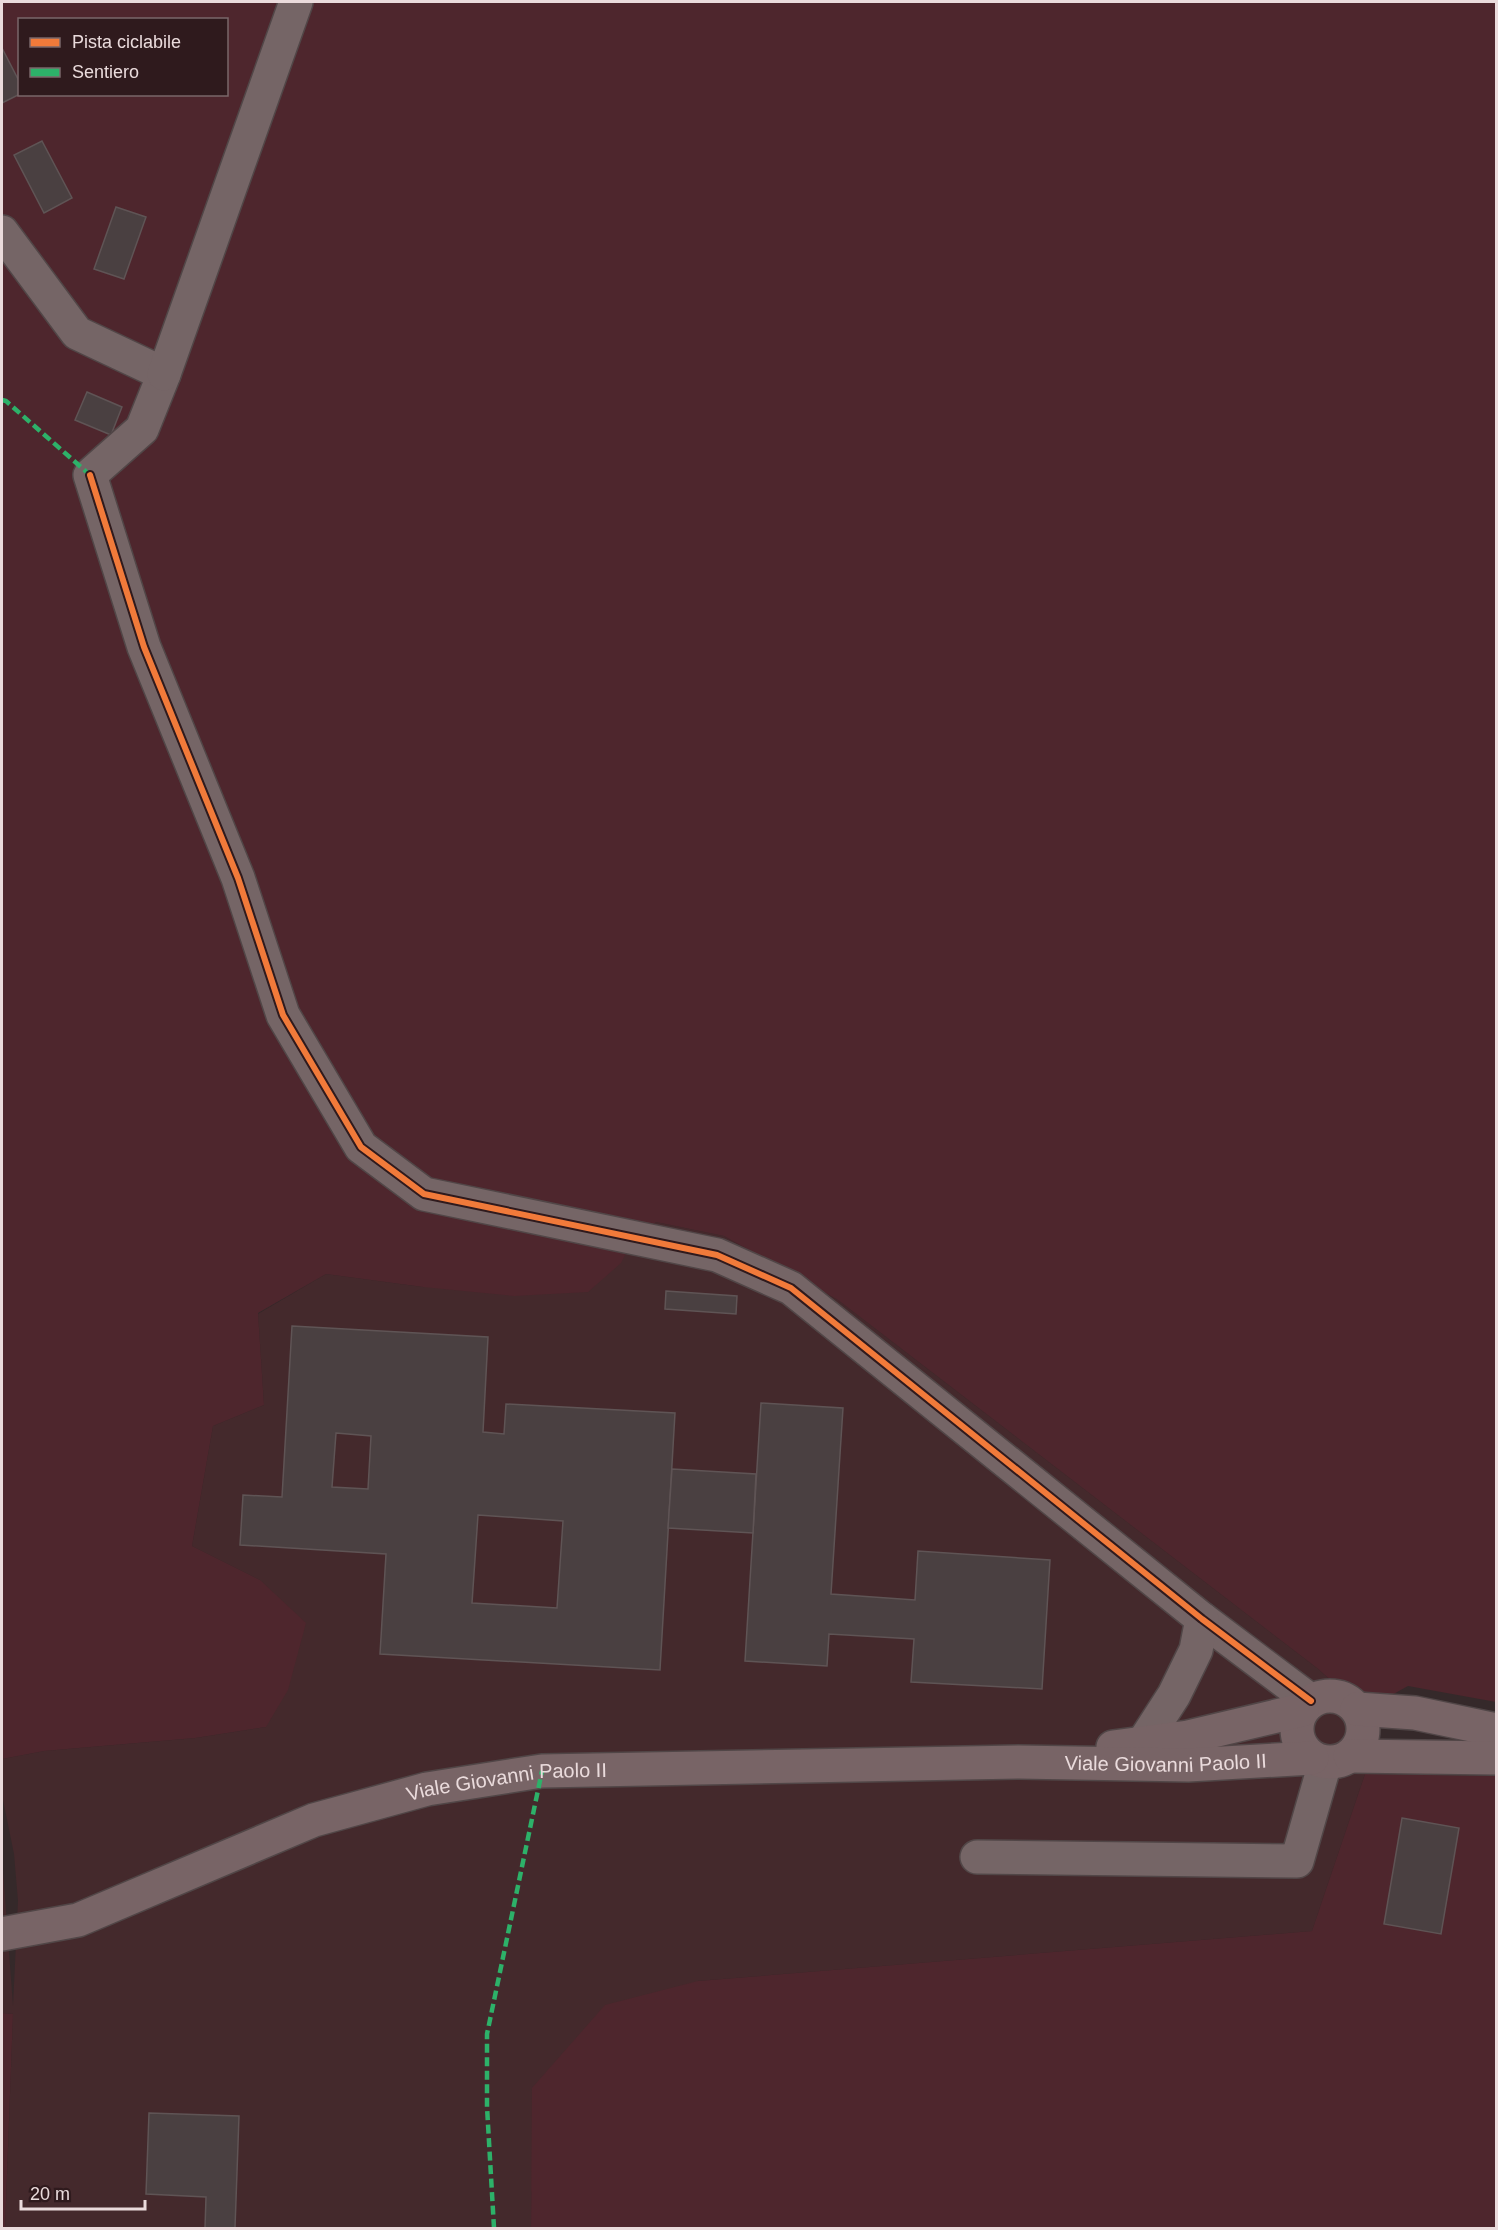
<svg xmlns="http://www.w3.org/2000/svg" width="1498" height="2230" viewBox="0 0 1498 2230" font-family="Helvetica,sans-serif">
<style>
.built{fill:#44292c}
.green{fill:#4e262d;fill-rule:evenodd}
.building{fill:#4a4041;stroke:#5f5455;stroke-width:1.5;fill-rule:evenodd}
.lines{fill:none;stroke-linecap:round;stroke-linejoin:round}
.minor-casing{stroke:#514647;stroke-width:36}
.major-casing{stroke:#514647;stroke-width:36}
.minor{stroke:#756566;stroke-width:33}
.major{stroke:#786466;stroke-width:33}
.quiet{stroke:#2db169;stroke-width:4.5;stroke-dasharray:9 4.5;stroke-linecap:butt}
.cycleway-casing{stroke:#2f1a1d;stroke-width:10}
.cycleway{stroke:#f17a3a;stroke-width:6}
.labels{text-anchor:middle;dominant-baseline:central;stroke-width:5;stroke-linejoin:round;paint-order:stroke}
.street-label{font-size:20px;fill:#eadbdc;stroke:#2f1a1d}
</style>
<rect width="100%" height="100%" fill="#35292a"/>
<path class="built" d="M656,1222L724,1236L838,1300L1317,1668L1343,1691L1370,1707L1365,1774L1312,1931L698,1981L531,2192V2228H5L13,2014L2,2013V1857L13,2006L18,1901L14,1854L2,1795V1759L44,1751L195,1738L266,1727L260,1580L192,1546L213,1426L264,1405L258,1314L326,1274L423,1287L630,1245Z"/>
<g class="green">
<path d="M2,2H1496V1702L1408,1686L1370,1707L1343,1691L1317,1668L838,1300L724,1236L656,1222L630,1245L621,1263L588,1292L514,1296L423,1287L326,1274L258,1313L264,1405L213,1426L192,1546L260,1580L306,1623L288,1690L266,1727L195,1738L44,1751L2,1759ZM20,20H226V94H20Z"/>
<path d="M1365,1774L1496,1776V2228H531L532,2088L605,2005L698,1981L1312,1931Z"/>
<path d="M2,2013L13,2014L5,2228H2Z"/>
</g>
<g class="building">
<path d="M2,48L20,83V94L2,103Z"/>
<path d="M42,141L72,198L44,213L14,155Z"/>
<path d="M116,207L146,217L124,279L94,269Z"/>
<path d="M87,392L122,407L111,435L75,420Z"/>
<path d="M666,1291L737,1296L736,1314L665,1309Z"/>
<path d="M292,1326L488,1337L483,1432L504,1434L506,1404L675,1413L660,1670L380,1654L386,1554L240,1545L243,1495L282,1497ZM336,1433L371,1436L368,1489L332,1487ZM478,1515L563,1521L557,1608L472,1603Z"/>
<path d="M761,1403L843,1408L831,1594L915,1600L918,1551L1050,1560L1042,1689L911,1682L914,1639L829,1634L827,1666L745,1661Z"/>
<path d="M672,1469L756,1474L753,1533L668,1528Z"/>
<path d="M1402,1818L1459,1828L1441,1934L1384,1924Z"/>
<path d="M149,2113L239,2116L235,2228H205L206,2197L146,2194Z"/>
</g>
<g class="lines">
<defs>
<g id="minor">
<path d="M2,232L77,333L164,374L142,429L90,475L144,647L238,878L283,1015L361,1147L424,1194L717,1255L791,1288L1202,1619L1311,1701"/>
<path d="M164,374L296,2"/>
<path d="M1143,1743L1174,1695L1196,1650L1202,1619"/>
<path d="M977,1857L1297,1861L1325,1763"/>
</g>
<g id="major">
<circle cx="1330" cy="1729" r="33"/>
<path d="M1357,1709L1415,1713L1496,1730"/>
<path d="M1113,1747L1188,1737L1302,1710"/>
<path d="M1350,1756L1496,1758"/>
<path id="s1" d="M2,1934L78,1920L314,1820L427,1789L542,1771L1019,1762L1188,1765L1312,1758"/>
</g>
</defs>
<use href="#minor" class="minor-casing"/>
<use href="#major" class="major-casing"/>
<use href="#minor" class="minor"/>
<use href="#major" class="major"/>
<g class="quiet">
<path d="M2,400L6,401L90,475"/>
<path d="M494,2228L487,2107V2034L542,1771"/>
</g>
<defs>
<path id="cycleway" d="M90,475L144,647L238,878L283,1015L361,1147L424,1194L717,1255L791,1288L1202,1619L1311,1701"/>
</defs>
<use href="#cycleway" class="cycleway-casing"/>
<use href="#cycleway" class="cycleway"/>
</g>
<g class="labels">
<g class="street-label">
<text stroke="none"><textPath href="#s1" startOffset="1191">Viale Giovanni Paolo II</textPath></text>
<text stroke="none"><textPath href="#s1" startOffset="531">Viale Giovanni Paolo II</textPath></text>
</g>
</g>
<rect width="1498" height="2230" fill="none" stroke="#eadbdc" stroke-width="6"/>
<rect x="18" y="18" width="210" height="78" fill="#2f1a1d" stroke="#7a6769" stroke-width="1.5"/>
<rect x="30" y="38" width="30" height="9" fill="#f17a3a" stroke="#7a6769" stroke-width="1.5"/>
<text x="72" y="48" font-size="18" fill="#eadbdc">Pista ciclabile</text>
<rect x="30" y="68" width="30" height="9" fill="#2db169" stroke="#7a6769" stroke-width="1.5"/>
<text x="72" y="78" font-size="18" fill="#eadbdc">Sentiero</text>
<path d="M21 2200v9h124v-9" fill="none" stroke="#eadbdc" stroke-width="3"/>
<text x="30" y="2200" font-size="18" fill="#eadbdc" stroke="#2f1a1d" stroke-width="4.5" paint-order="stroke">20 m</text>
</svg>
